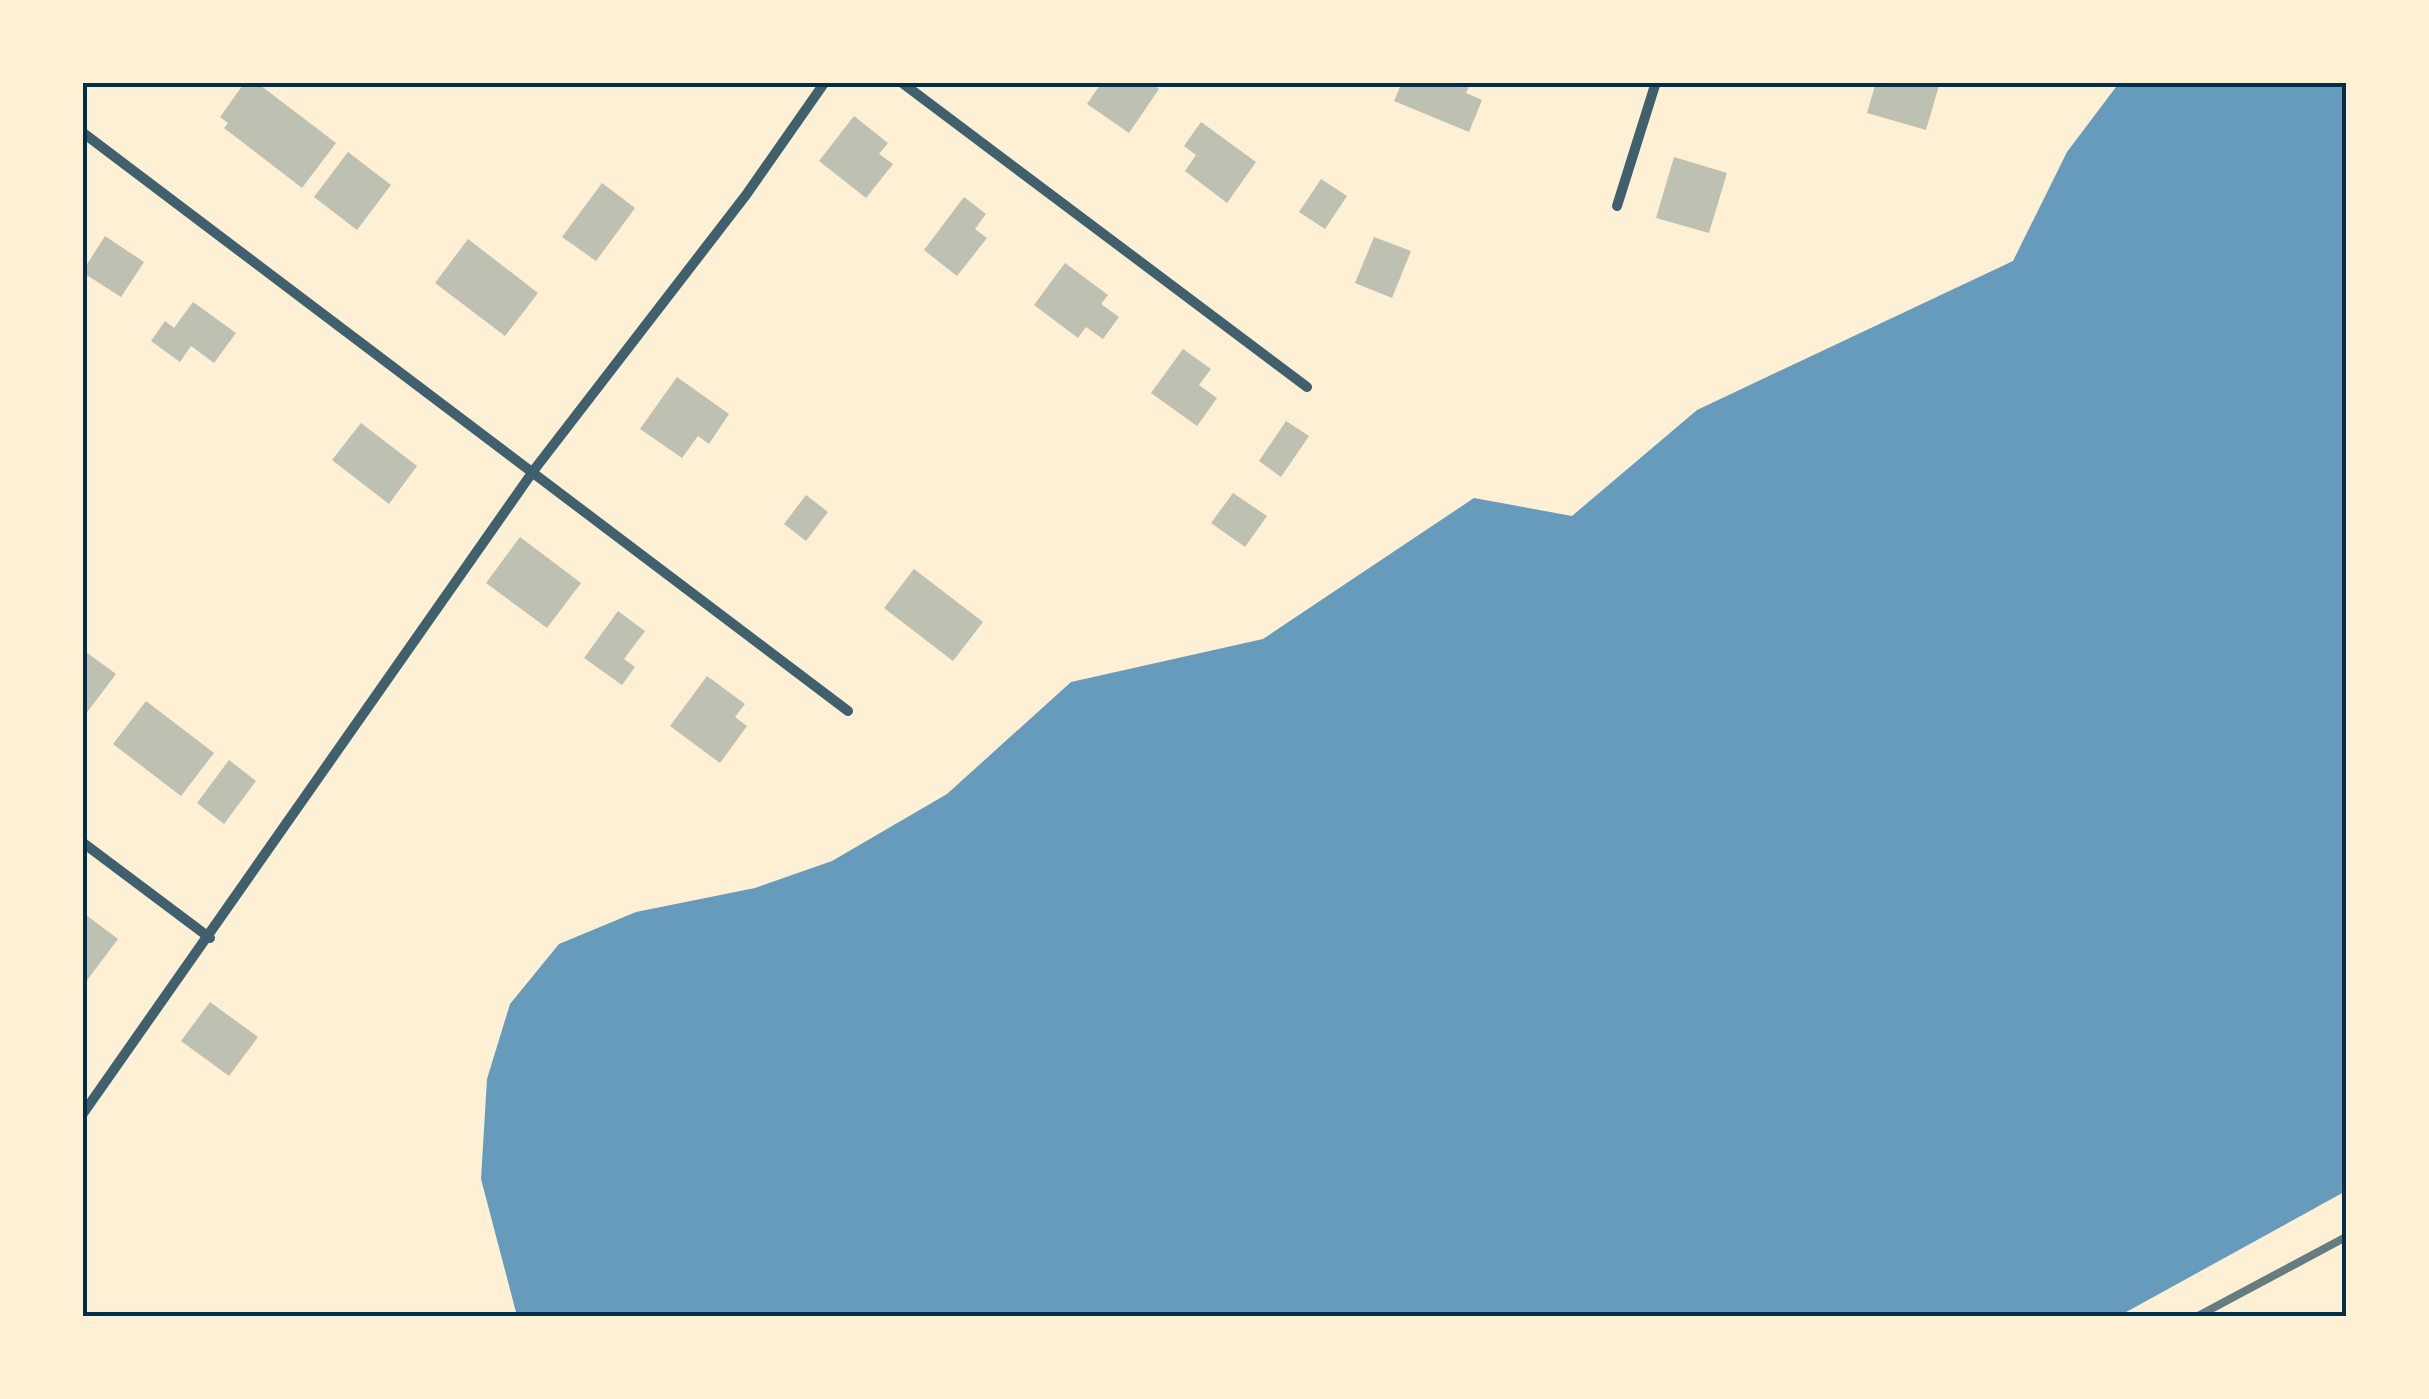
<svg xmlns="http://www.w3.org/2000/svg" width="2429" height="1399" viewBox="0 0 2429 1399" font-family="'Work Sans',sans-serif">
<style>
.water{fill:#669bbc}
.building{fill:#bec0b2}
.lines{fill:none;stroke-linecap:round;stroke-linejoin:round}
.minor{stroke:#3f606c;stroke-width:10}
.rail{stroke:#657d81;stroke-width:8}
.neatline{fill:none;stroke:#003049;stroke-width:4}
</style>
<rect width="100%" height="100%" fill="#fdf0d5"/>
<path class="water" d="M2119,83H2346V1191L2119,1316H517L481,1179L487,1079L510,1004L559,944L636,912L755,888L832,861L947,794L1071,682L1263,639L1474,498L1572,516L1697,410L2013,261L2067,152Z"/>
<g class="building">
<path d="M245,82H256L336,143L302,188L224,128L228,123L220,117Z"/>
<path d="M1102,82H1150L1159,89L1129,133L1087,104Z"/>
<path d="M1402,82H1471L1466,93L1482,100L1469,132L1394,101Z"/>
<path d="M1876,82H1940L1926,130L1867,113Z"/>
<path d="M854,116L888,143L879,154L893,164L866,198L819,161Z"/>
<path d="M1201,122L1256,162L1227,203L1185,171L1196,155L1184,146Z"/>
<path d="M348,152L391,185L357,230L314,197Z"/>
<path d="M1674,157L1727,173L1709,233L1656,218Z"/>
<path d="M1321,179L1347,196L1325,229L1299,212Z"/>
<path d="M602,183L635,208L596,261L562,237Z"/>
<path d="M964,197L986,214L975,229L987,238L957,276L924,250Z"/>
<path d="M105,236L144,262L121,297L82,272Z"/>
<path d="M1374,237L1411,251L1392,298L1355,283Z"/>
<path d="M468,239L538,293L505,336L435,283Z"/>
<path d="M1065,263L1108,295L1101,304L1119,317L1103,339L1086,327L1078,338L1034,305Z"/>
<path d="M193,302L236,333L214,363L191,346L180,362L151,341L165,321L174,328Z"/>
<path d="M1183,349L1211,369L1199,385L1217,398L1197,426L1151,393Z"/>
<path d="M677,377L729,414L709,444L698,436L682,458L640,429Z"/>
<path d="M1286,421L1309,436L1281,477L1259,461Z"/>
<path d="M361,423L417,466L389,504L332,460Z"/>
<path d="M1233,493L1267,516L1245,547L1211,523Z"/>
<path d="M806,495L828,512L806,541L784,524Z"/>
<path d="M520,537L581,583L547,628L486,583Z"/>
<path d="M914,569L983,622L953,661L884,608Z"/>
<path d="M618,611L645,631L624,659L635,667L622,685L584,658Z"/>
<path d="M82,649L116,674L82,719Z"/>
<path d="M707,676L745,704L735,717L747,726L720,763L670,726Z"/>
<path d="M146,701L214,753L181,796L113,744Z"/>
<path d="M229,760L256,781L224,824L197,803Z"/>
<path d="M82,912L118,939L82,987Z"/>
<path d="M210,1002L258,1037L229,1076L181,1041Z"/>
</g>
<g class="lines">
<g class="minor">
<path d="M901,82L1307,387"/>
<path d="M82,132L848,711"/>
<path d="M1617,206L1656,82"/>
<path d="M82,842L210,938"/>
<path d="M82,1115L534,470L746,195L825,82"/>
</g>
<path class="rail" d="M2198,1316L2346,1237"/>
</g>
<rect width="2429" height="1399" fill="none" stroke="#fdf0d5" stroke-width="170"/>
<rect x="85" y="85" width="2259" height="1229" class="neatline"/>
</svg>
